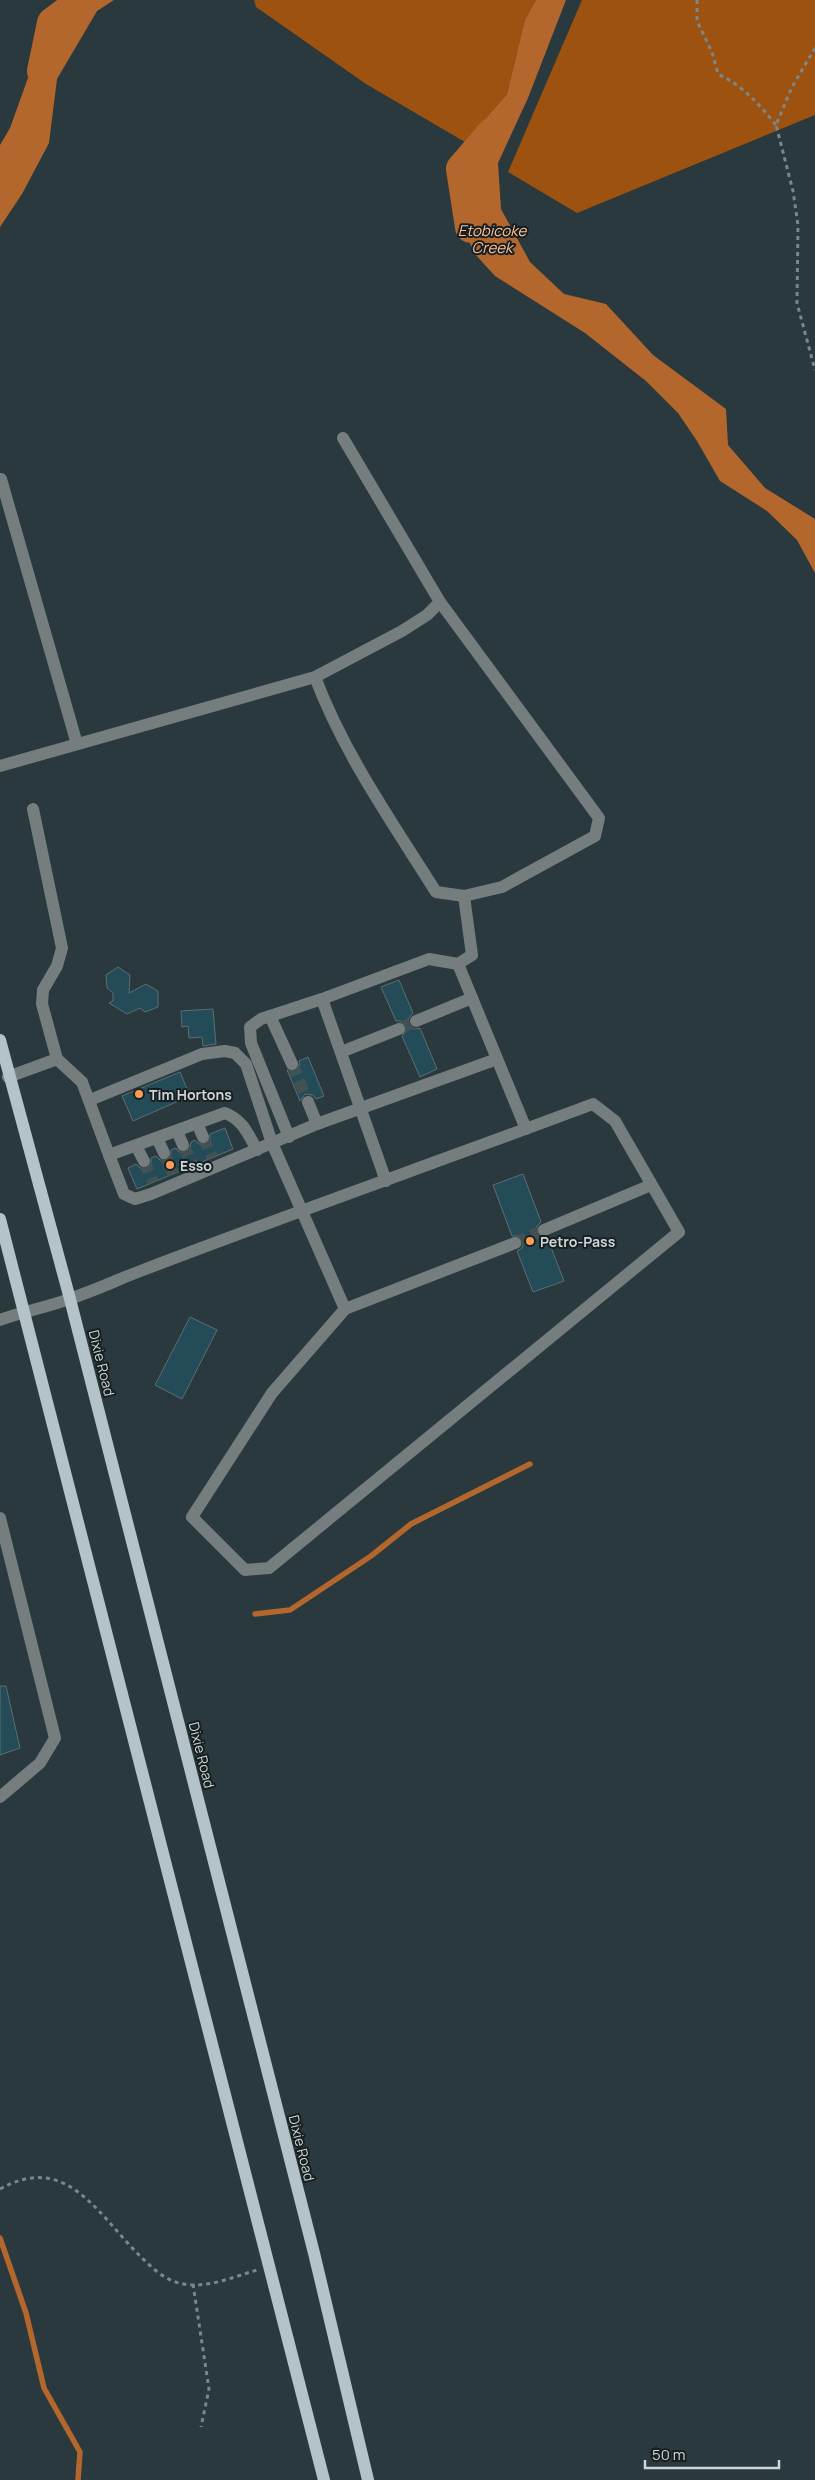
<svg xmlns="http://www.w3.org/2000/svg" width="815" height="2480" viewBox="0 0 815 2480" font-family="Manrope,sans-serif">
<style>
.forest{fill:#9d5210}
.water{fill:#b4672c}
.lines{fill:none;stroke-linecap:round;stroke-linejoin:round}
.stream{stroke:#b4672c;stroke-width:5.5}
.river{stroke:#b4672c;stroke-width:32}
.building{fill:#244c58;stroke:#5c6e73}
.minor-tunnel{stroke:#425154;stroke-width:12;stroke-dasharray:12 6;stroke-linecap:butt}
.path{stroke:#7b888b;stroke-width:3;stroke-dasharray:4 4;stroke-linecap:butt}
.minor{stroke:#757d7f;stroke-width:12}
.major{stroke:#b3c3c8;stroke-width:12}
.poi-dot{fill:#fd9c56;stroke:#171f21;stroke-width:2}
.labels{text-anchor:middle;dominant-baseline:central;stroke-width:4;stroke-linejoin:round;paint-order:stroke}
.poi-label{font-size:14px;font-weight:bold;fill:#cdd6d9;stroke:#171f21;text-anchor:start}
.street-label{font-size:14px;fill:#cdd6d9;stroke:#171f21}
.water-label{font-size:15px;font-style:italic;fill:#febf95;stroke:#171f21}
</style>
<rect width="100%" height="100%" fill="#29393d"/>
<g class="forest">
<path d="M254,0H536L525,19L507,94L465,142L366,84L256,7Z"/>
<path d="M582,0H815V115L577,213L508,172Z"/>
</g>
<g class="water">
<path d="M68,0H114L97,11L57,79L49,143L22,194L0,227V145L10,128L38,50Z"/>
<path d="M536,0H566L528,98L498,163L501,209L530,262L564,294L606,304L653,355L726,409L728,445L765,488L815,519V573L797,540L767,511L720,481L697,441L678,413L646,381L585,333L495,276L474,253L462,224L465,142L507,94L525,19Z"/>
</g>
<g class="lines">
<g class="stream">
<path d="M255,1614L290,1610L371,1556L411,1524L530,1464"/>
<path d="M0,2238L26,2313L44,2388L80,2452L78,2480"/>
</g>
<g class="river">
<path d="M43,71L53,23L84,0"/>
<path d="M471,227L462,169L493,133"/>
</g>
</g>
<g class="building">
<path d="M118,967L130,975L129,993L146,984L158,991V1007L145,1012L140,1008L127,1014L109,1003L113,1001V993L107,988L106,975Z"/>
<path d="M399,980L413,1013L408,1019L409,1025L414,1029L420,1028L437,1069L420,1077L402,1036L407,1031L406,1026L401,1021H396L381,987Z"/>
<path d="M213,1009L216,1044L203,1046L202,1037L189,1038L188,1026L182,1027L181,1011Z"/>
<path d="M308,1057L324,1096L316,1099L313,1095L305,1094L300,1101L287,1070L296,1071L300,1065L299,1061Z"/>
<path d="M180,1072L190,1096L133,1121L122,1096Z"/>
<path d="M225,1128L233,1149L137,1189L128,1168L136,1164L140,1168H147L151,1165V1158L156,1156L160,1160L167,1161L171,1157V1150L176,1148L179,1152L186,1153L190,1149L191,1142L195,1140L199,1144L206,1145L210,1141V1134Z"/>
<path d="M523,1174L541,1222L537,1226L536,1233L540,1237H547L564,1281L533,1292L517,1251L522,1248L523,1241L520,1236H512L493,1185Z"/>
<path d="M190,1317L217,1330L182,1399L155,1385Z"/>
<path d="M0,1686H6L20,1748L0,1755Z"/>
</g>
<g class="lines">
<g class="minor-tunnel">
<path d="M399,1029L416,1021"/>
<path d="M292,1064L308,1102"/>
<path d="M203,1137L212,1157"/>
<path d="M183,1145L193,1165"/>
<path d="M164,1153L173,1174"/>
<path d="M144,1161L153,1182"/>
<path d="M515,1243L544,1230"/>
</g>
<g class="path">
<path d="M697,0V21L712,52L718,74C743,86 759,104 776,125"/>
<path d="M815,48L792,87L776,125L793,191L798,225L797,303L815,370"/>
<path d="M0,2189C66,2152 97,2213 139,2255C150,2266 163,2279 179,2283C204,2290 233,2277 257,2270"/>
<path d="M193,2284L209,2389L201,2427"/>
</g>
<g class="minor">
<path d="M1,479L77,744"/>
<path d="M315,677C344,754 392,822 436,892L464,896L502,887L595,836L599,818L440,602"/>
<path d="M0,766L315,677L402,631L427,615L440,602L343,438"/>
<path d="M33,809L62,948L57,966L43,990L42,1004L57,1059"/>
<path d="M458,964L472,955L464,896"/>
<path d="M270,1016L292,1064"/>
<path d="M416,1021L472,998"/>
<path d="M341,1052L399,1029"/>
<path d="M8,1077L57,1059L82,1082L109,1155L225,1113C243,1120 248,1134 257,1150"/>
<path d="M308,1102L317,1124"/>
<path d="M197,1123L203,1137"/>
<path d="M177,1131L183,1145"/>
<path d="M289,1137L251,1043L250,1027L261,1019L322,999"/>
<path d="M157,1138L164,1153"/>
<path d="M136,1146L144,1161"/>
<path d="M109,1155L124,1194L135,1199L151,1194L317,1124L497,1059"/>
<path d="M386,1181L322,999L429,959L458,964L526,1129"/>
<path d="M544,1230L651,1185"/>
<path d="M345,1309L515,1243"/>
<path d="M0,1320C24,1311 49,1307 72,1298C96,1290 119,1279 143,1270C292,1213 443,1160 593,1104L615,1121L679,1232L269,1568L245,1570L192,1517L272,1393L345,1309L272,1143L246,1064L235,1053L225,1051L202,1054L90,1100"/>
<path d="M0,1518L55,1738L40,1763L0,1797"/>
</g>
<g class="major">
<path d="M0,1040L70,1299L314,2253L368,2480"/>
<path d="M0,1219L324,2480"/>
</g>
</g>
<g class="poi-dot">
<circle cx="139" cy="1094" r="5"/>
<circle cx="170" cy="1165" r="5"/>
<circle cx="530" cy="1241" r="5"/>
</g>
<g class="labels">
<g class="poi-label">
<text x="149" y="1094">Tim Hortons</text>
<text x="180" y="1165">Esso</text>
<text x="540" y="1241">Petro-Pass</text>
</g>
<g class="street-label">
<text transform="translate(102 1363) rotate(76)">Dixie Road</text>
<text transform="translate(202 1755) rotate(76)">Dixie Road</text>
<text transform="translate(302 2148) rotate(76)">Dixie Road</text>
</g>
<g class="water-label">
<text x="492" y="230">Etobicoke<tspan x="492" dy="17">Creek</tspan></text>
</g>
</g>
<path d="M645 2460v8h134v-8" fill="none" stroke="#cdd6d9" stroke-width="2.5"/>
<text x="652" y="2460" font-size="15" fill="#cdd6d9" stroke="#171f21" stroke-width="4" paint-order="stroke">50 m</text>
</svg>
